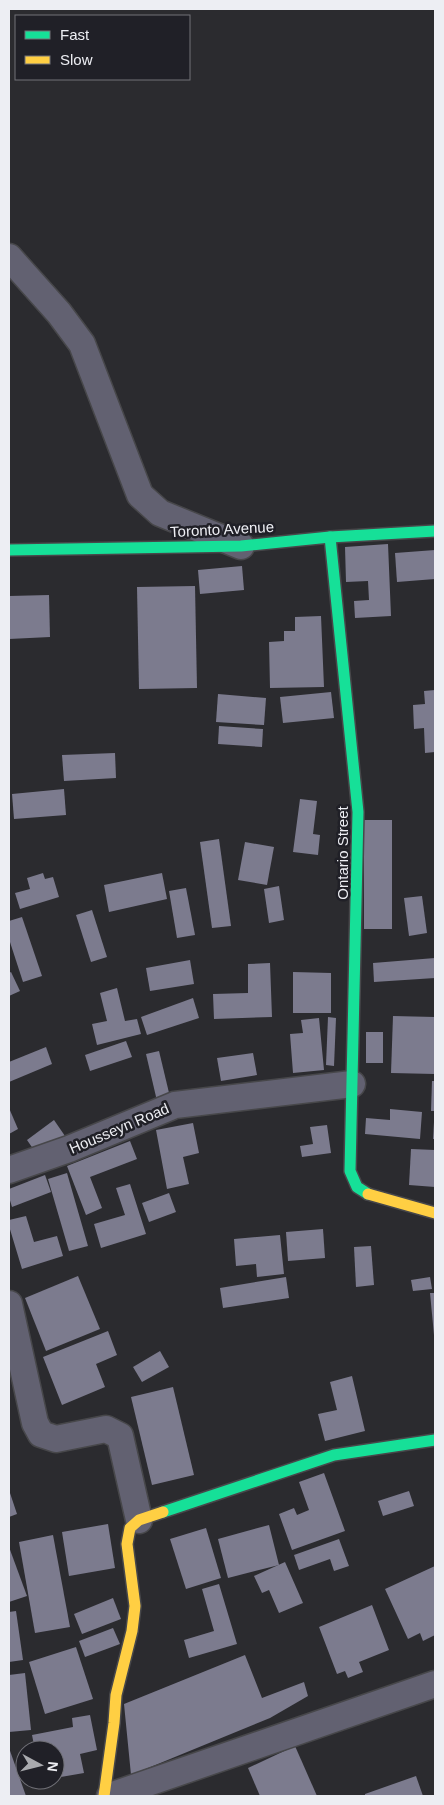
<svg xmlns="http://www.w3.org/2000/svg" width="444" height="1805" viewBox="0 0 444 1805" font-family="Helvetica,sans-serif">
<style>
.building{fill:#7c7b8e}
.lines{fill:none;stroke-linecap:round;stroke-linejoin:round}
.street-casing{stroke:#47474a;stroke-width:29}
.fast-casing{stroke:#47474a;stroke-width:14}
.slow-casing{stroke:#47474a;stroke-width:14}
.street{stroke:#626171;stroke-width:26}
.fast{stroke:#16e098;stroke-width:11}
.slow{stroke:#ffcf43;stroke-width:11}
.labels{text-anchor:middle;dominant-baseline:central;stroke-width:5;stroke-linejoin:round;paint-order:stroke}
.street-label{font-size:15px;fill:#edeef3;stroke:#202027}
</style>
<rect width="100%" height="100%" fill="#2b2b2f"/>
<g class="building">
<path d="M388,544L391,616L355,618L354,601L369,600L368,581L346,582L345,547Z"/>
<path d="M435,550V579L397,582L395,553Z"/>
<path d="M242,566L244,590L200,594L198,570Z"/>
<path d="M195,586L197,688L139,689L137,587Z"/>
<path d="M49,595L50,637L9,639V596Z"/>
<path d="M321,616L324,687L270,688L269,642L284,641V631H295V617Z"/>
<path d="M435,690V752L425,753L424,728L414,729L413,705L425,704L424,691Z"/>
<path d="M331,692L334,718L283,723L280,697Z"/>
<path d="M218,694L266,698L264,725L216,722Z"/>
<path d="M219,726L263,729L262,747L218,744Z"/>
<path d="M115,753L116,778L64,781L62,755Z"/>
<path d="M64,789L66,815L14,819L12,794Z"/>
<path d="M300,799L317,801L313,834L320,835L318,855L293,852Z"/>
<rect x="364" y="820" width="28" height="109"/>
<path d="M219,839L231,926L212,928L200,842Z"/>
<path d="M245,842L274,847L267,885L238,880Z"/>
<path d="M43,873L45,879L53,877L59,897L20,909L15,893L30,889L27,878Z"/>
<path d="M162,873L167,899L109,912L104,885Z"/>
<path d="M279,886L284,920L269,923L264,889Z"/>
<path d="M186,888L195,935L177,938L169,891Z"/>
<path d="M422,896L427,933L409,936L404,898Z"/>
<path d="M92,910L107,957L91,962L76,915Z"/>
<path d="M22,917L42,976L23,982L9,939V921Z"/>
<path d="M435,958V978L374,982L373,963Z"/>
<path d="M190,960L194,984L150,991L146,968Z"/>
<path d="M270,963L272,1017L214,1019L213,994L248,993V964Z"/>
<path d="M11,972L20,991L9,996V973Z"/>
<path d="M293,972L331,973V1013H293Z"/>
<path d="M117,988L125,1021L137,1019L141,1034L97,1045L92,1024L107,1021L100,993Z"/>
<path d="M193,998L199,1018L147,1035L141,1017Z"/>
<path d="M393,1016L435,1017V1074L391,1073Z"/>
<path d="M328,1017L336,1018L334,1066L326,1065Z"/>
<path d="M319,1018L324,1070L293,1073L290,1034L303,1033L301,1020Z"/>
<rect x="366" y="1032" width="17" height="31"/>
<path d="M126,1041L132,1057L90,1071L85,1055Z"/>
<path d="M46,1047L52,1064L9,1082V1062Z"/>
<path d="M159,1051L170,1097L157,1101L146,1054Z"/>
<path d="M253,1053L257,1075L221,1081L217,1058Z"/>
<path d="M432,1081H435V1111H431Z"/>
<path d="M9,1108L18,1129L9,1134Z"/>
<path d="M390,1109L422,1112L420,1139L365,1134L366,1118L390,1120Z"/>
<path d="M54,1120L65,1136L38,1156L27,1140Z"/>
<path d="M434,1122H435V1139H433Z"/>
<path d="M193,1123L199,1153L183,1157L189,1184L167,1189L156,1130Z"/>
<path d="M327,1125L331,1153L302,1157L300,1146L313,1144L310,1127Z"/>
<path d="M130,1141L137,1159L90,1177L102,1208L86,1215L67,1166Z"/>
<path d="M411,1149L435,1150V1187L409,1185Z"/>
<path d="M67,1173L88,1246L69,1251L48,1179Z"/>
<path d="M45,1175L51,1192L12,1207L9,1197V1189Z"/>
<path d="M130,1184L146,1234L101,1248L94,1224L125,1215L116,1188Z"/>
<path d="M169,1193L176,1212L149,1222L142,1203Z"/>
<path d="M26,1216L34,1242L57,1236L63,1256L22,1269L9,1226V1220Z"/>
<path d="M323,1229L325,1258L288,1261L286,1232Z"/>
<path d="M280,1235L284,1274L257,1277L256,1264L236,1266L234,1239Z"/>
<path d="M371,1246L374,1285L356,1287L354,1247Z"/>
<path d="M78,1276L100,1329L46,1351L25,1298Z"/>
<path d="M286,1277L289,1298L223,1308L220,1288Z"/>
<path d="M430,1277L432,1289L413,1291L411,1280Z"/>
<path d="M430,1293H435V1335H434Z"/>
<path d="M108,1331L117,1355L96,1364L105,1387L62,1405L43,1357Z"/>
<path d="M160,1351L169,1367L142,1382L133,1367Z"/>
<path d="M352,1376L365,1431L325,1441L318,1414L337,1410L330,1382Z"/>
<path d="M173,1387L194,1475L152,1485L131,1397Z"/>
<path d="M324,1473L345,1531L292,1550L279,1514L294,1508L297,1515L309,1510L299,1482Z"/>
<path d="M9,1490L17,1514L9,1517Z"/>
<path d="M409,1491L414,1506L383,1516L378,1501Z"/>
<path d="M108,1524L115,1568L69,1576L62,1532Z"/>
<path d="M269,1525L279,1565L228,1578L218,1539Z"/>
<path d="M206,1528L221,1578L186,1589L170,1539Z"/>
<path d="M53,1535L70,1627L35,1633L19,1542Z"/>
<path d="M339,1539L349,1566L334,1571L330,1559L299,1570L294,1555Z"/>
<path d="M9,1547L27,1596L9,1602Z"/>
<path d="M285,1562L303,1603L279,1613L269,1590L262,1593L254,1576Z"/>
<path d="M435,1566V1635L423,1641L420,1633L408,1639L385,1589Z"/>
<path d="M219,1584L237,1644L189,1658L184,1640L214,1631L202,1589Z"/>
<path d="M113,1598L121,1619L82,1634L74,1614Z"/>
<path d="M372,1605L389,1650L359,1662L363,1672L348,1678L345,1671L337,1674L319,1627Z"/>
<path d="M16,1611L23,1660L9,1662V1612Z"/>
<path d="M113,1628L120,1644L85,1657L79,1641Z"/>
<path d="M76,1647L93,1699L45,1714L29,1662Z"/>
<path d="M245,1655L262,1698L304,1682L308,1696L270,1718L131,1775L124,1704Z"/>
<path d="M25,1673L31,1730L9,1732V1675Z"/>
<path d="M90,1715L97,1750L80,1754L84,1773L55,1778V1750H35L32,1735L73,1727L72,1718Z"/>
<path d="M295,1746L317,1796H260L248,1768Z"/>
<path d="M9,1748L26,1796H9Z"/>
<path d="M416,1776L423,1796H365V1794Z"/>
</g>
<g class="lines">
<defs>
<g id="street">
<path d="M9,257L59,313L82,344L140,495L160,513L241,546"/>
<path d="M9,1170L69,1149L175,1105L352,1084"/>
<path d="M9,1304L35,1423L41,1434L56,1439L106,1429L120,1436L139,1520"/>
<path d="M110,1796L435,1684"/>
</g>
<g id="fast">
<path d="M330,537L358,812L350,1171L357,1187L368,1194"/>
<path d="M9,550L241,546L330,537L435,531"/>
<path d="M163,1512L334,1455L435,1440"/>
</g>
<g id="slow">
<path d="M368,1194L435,1213"/>
<path d="M104,1796L114,1723L116,1695L132,1631L135,1606L127,1544L130,1528L139,1520L163,1512"/>
</g>
</defs>
<use href="#street" class="street-casing"/>
<use href="#fast" class="fast-casing"/>
<use href="#slow" class="slow-casing"/>
<use href="#street" class="street"/>
<use href="#fast" class="fast"/>
<use href="#slow" class="slow"/>
</g>
<g class="labels">
<g class="street-label">
<text transform="translate(222 529) rotate(-3)">Toronto Avenue</text>
<text transform="translate(342 853) rotate(-90)">Ontario Street</text>
<text transform="translate(119 1128) rotate(-23)">Housseyn Road</text>
</g>
</g>
<rect width="444" height="1805" fill="none" stroke="#edeef3" stroke-width="20"/>
<rect x="15" y="15" width="175" height="65" fill="#202027" stroke="#727279"/>
<rect x="25" y="31" width="25" height="8" fill="#16e098" stroke="#727279"/>
<text x="60" y="40" font-size="15" fill="#edeef3">Fast</text>
<rect x="25" y="56" width="25" height="8" fill="#ffcf43" stroke="#727279"/>
<text x="60" y="65" font-size="15" fill="#edeef3">Slow</text>
<g transform="translate(40 1765) rotate(97)"><circle r="24" fill="#202027" stroke="#727279"/>
<path d="M0-4L9 19L0 12L-9 19Z" fill="#a9aaae"/>
<text y="-8" font-size="14" font-weight="bold" text-anchor="middle" fill="#edeef3">N</text>
</g>
</svg>
